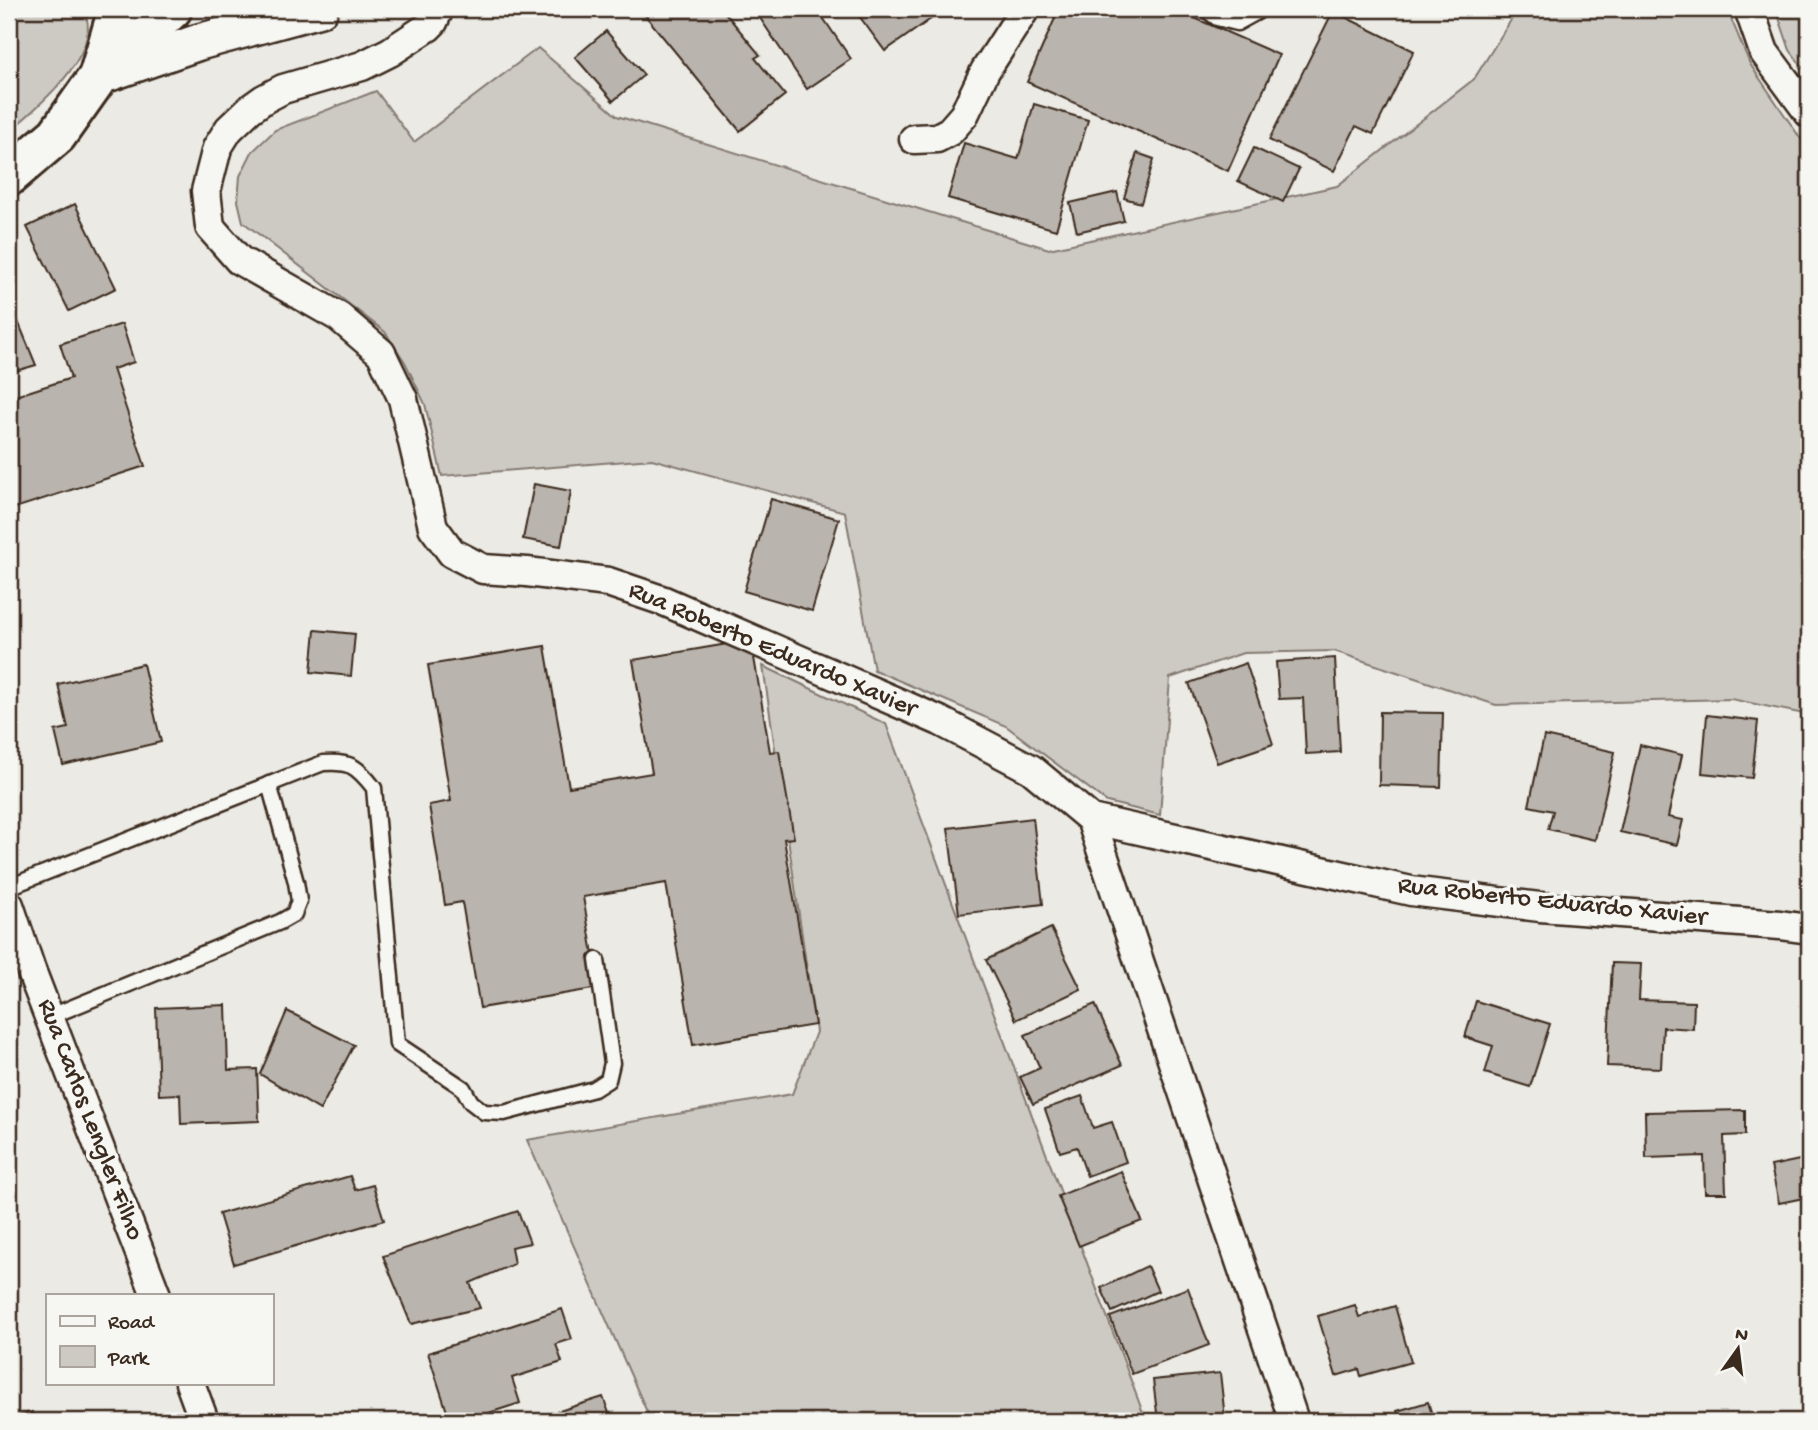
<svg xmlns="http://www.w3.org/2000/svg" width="1818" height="1430" viewBox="0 0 1818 1430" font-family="'Gochi Hand',sans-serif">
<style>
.green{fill:#cdcac4;stroke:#847a71;stroke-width:2}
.building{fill:#bab4ae;stroke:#3b2a1e;stroke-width:2}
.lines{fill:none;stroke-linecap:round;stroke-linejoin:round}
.service-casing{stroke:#3b2a1e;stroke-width:19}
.minor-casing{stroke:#3b2a1e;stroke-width:33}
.tertiary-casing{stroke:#3b2a1e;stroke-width:40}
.primary-casing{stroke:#3b2a1e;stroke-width:44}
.service{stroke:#f6f6f2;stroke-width:14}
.minor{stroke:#f6f6f2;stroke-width:28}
.tertiary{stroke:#f6f6f2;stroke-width:35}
.primary{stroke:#f6f6f2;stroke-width:38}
.labels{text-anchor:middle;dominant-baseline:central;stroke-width:7;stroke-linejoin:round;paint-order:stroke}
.street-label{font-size:26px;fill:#3b2a1e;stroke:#f6f6f2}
</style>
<rect width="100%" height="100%" fill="#ebeae5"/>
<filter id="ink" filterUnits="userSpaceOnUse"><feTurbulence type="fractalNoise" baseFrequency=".0143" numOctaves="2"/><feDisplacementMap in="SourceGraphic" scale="14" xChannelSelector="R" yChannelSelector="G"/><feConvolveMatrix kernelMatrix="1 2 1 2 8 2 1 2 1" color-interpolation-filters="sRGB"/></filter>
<g filter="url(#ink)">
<g class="green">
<path d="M9,9H83C107,51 37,107 9,132Z"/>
<path d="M1518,9H1727L1750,64L1809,151V715L1731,699L1496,705L1334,651L1243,653L1170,678L1160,815L1107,802L1006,726L874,670L845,512L652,459L442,476L425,404L405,362L385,332L243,222L238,201L240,176L252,152L275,130L376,91L414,142L538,48L617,116L1049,249L1337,186L1474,79Z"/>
<path d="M1776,9H1809V76L1790,50Z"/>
<path d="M763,666L886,724L1146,1421H651L527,1140L792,1094L816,1032Z"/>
</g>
<g class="building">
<path d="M640,9H722L760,55L755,58L785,95L740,131Z"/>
<path d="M754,9H817L851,59L807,89Z"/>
<path d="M854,9H945L885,51Z"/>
<path d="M1059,9H1174L1279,55L1228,171L1027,82Z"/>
<path d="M1333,11L1414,51L1373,134L1356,126L1334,171L1269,140Z"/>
<path d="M606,31L644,75L613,101L575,57Z"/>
<path d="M1034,104L1088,120L1056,230L948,198L964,143L1018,159Z"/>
<path d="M1254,148L1299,169L1283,202L1238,181Z"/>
<path d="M1137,153L1154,159L1141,203L1124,198Z"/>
<path d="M1117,192L1124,221L1077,232L1070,203Z"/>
<path d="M75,204L116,288L69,311L27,227Z"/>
<path d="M15,314L36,365L9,373V317Z"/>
<path d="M122,324L134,362L113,369L145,466L9,510V398L71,378L60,344Z"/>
<path d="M534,484L571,491L561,546L523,539Z"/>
<path d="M771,499L839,519L812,611L744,591Z"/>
<path d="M315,630L355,634L351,676L311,672Z"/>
<path d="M751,640L770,752L779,751L794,838L784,839L815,1025L693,1045L666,883L583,897L599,988L480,1008L462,902L445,905L429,805L451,801L428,665L545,646L569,787L652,773L633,660Z"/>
<path d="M1335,658L1340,752L1306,754L1303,698L1279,699L1276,662Z"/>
<path d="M1246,663L1273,744L1217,763L1189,683Z"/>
<path d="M143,664L161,742L63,765L55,731L68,728L58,684Z"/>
<path d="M1380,712L1443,713L1441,787L1379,785Z"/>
<path d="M1707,715L1758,721L1752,778L1702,773Z"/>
<path d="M1544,736L1615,752L1595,840L1548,829L1553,811L1529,806Z"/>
<path d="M1640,745L1682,755L1668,817L1683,820L1677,845L1620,832Z"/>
<path d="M1033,818L1043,904L959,914L948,828Z"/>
<path d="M1051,928L1081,989L1016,1020L986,960Z"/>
<path d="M1612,963L1641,964L1639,1000L1694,1002L1693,1029L1663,1027L1661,1068L1607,1066Z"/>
<path d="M1476,1001L1550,1024L1530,1087L1485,1073L1493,1046L1465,1037Z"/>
<path d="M1095,1004L1122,1065L1033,1104L1020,1077L1040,1068L1025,1035Z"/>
<path d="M226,1005L228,1070L257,1069L259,1121L181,1124L180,1094L159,1095L156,1008Z"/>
<path d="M287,1011L354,1045L320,1110L260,1074Z"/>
<path d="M1802,1029H1809V1076H1805Z"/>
<path d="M1082,1096L1093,1128L1112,1122L1126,1162L1087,1176L1077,1147L1060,1152L1045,1109Z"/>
<path d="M1745,1110V1135L1724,1136L1726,1193H1705L1704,1156L1646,1158L1645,1112Z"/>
<path d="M1809,1158V1197L1779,1203L1771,1166Z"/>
<path d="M1121,1171L1142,1221L1079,1246L1058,1196Z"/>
<path d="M350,1176L355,1190L373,1185L384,1220L234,1264L219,1214Z"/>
<path d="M518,1211L530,1243L511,1247L514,1264L470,1283L480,1308L411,1324L383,1256Z"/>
<path d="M1147,1266L1158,1291L1112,1312L1101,1288Z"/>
<path d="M1188,1288L1209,1345L1132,1374L1110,1317Z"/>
<path d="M1355,1305L1359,1317L1395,1306L1411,1362L1361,1376L1359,1369L1336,1376L1318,1316Z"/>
<path d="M562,1309L572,1339L556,1344L562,1362L512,1378L520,1403L464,1421H450L428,1353Z"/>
<path d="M1220,1373L1225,1418L1191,1421H1158L1153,1380Z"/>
<path d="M603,1397L612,1421H528Z"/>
<path d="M1428,1402L1434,1421H1400L1397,1411Z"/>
<path d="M32,1412L35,1421H9V1419Z"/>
</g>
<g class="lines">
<defs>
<g id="service">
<path d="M1205,9L1217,18L1237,23L1257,12V9"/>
<path d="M9,887L323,763C350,761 357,766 374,788L397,1044L463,1088L471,1102L484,1112L504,1113L594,1089L608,1080L612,1063L597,960"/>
<path d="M49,1017L280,922L294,914L299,901L296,882L269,784"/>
</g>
<g id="minor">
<path d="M439,9L433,22L428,27L390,52L362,66L283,89L264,99L250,109L229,129L217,148L206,191L210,227L239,260L339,317L381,353L403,399L433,527L452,553L483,569L527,572L608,582L664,601L940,721L1031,769L1091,819L1411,891L1540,907L1780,925L1809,929"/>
<path d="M1749,9L1764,52L1809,113"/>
<path d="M914,139L937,138L950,131L964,115L985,71L1025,9"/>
<path d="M1091,819L1294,1421"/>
<path d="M9,905L31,970L156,1295"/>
<path d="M190,1383L204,1421"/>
</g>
<path id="tertiary" d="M98,77L199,42L320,9"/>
<g id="primary">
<path d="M98,77L118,9"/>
<path d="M9,176L57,135L98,77L172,9"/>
</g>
</defs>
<use href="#service" class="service-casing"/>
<use href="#minor" class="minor-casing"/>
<use href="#tertiary" class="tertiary-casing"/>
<use href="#primary" class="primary-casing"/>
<use href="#service" class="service"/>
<use href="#minor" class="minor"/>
<use href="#tertiary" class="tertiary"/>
<use href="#primary" class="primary"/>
</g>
</g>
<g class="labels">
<g class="street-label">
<text transform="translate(772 651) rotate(23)">Rua Roberto Eduardo Xavier</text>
<text transform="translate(1552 903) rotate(6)">Rua Roberto Eduardo Xavier</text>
<text transform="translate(89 1120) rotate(69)">Rua Carlos Lengler Filho</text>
</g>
</g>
<rect width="1818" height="1430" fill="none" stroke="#f6f6f2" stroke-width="35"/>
<rect x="18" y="18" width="1783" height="1395" fill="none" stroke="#3b2a1e" stroke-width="2.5" filter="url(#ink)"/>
<rect x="46" y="1294" width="228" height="91" fill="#f6f6f2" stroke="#aba49d" stroke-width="2"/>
<rect x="60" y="1316" width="35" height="10" fill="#f6f6f2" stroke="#aba49d" stroke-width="2"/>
<text x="108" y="1328" font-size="21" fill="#3b2a1e">Road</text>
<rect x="60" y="1346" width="35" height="21" fill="#cdcac4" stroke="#aba49d" stroke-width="2"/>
<text x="108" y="1364" font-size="21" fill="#3b2a1e">Park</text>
<g transform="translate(1738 1349) rotate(14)" stroke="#f6f6f2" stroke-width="5" paint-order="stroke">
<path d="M0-5L12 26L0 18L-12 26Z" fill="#3b2a1e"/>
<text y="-10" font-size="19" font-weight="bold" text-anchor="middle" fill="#3b2a1e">N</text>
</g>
</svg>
